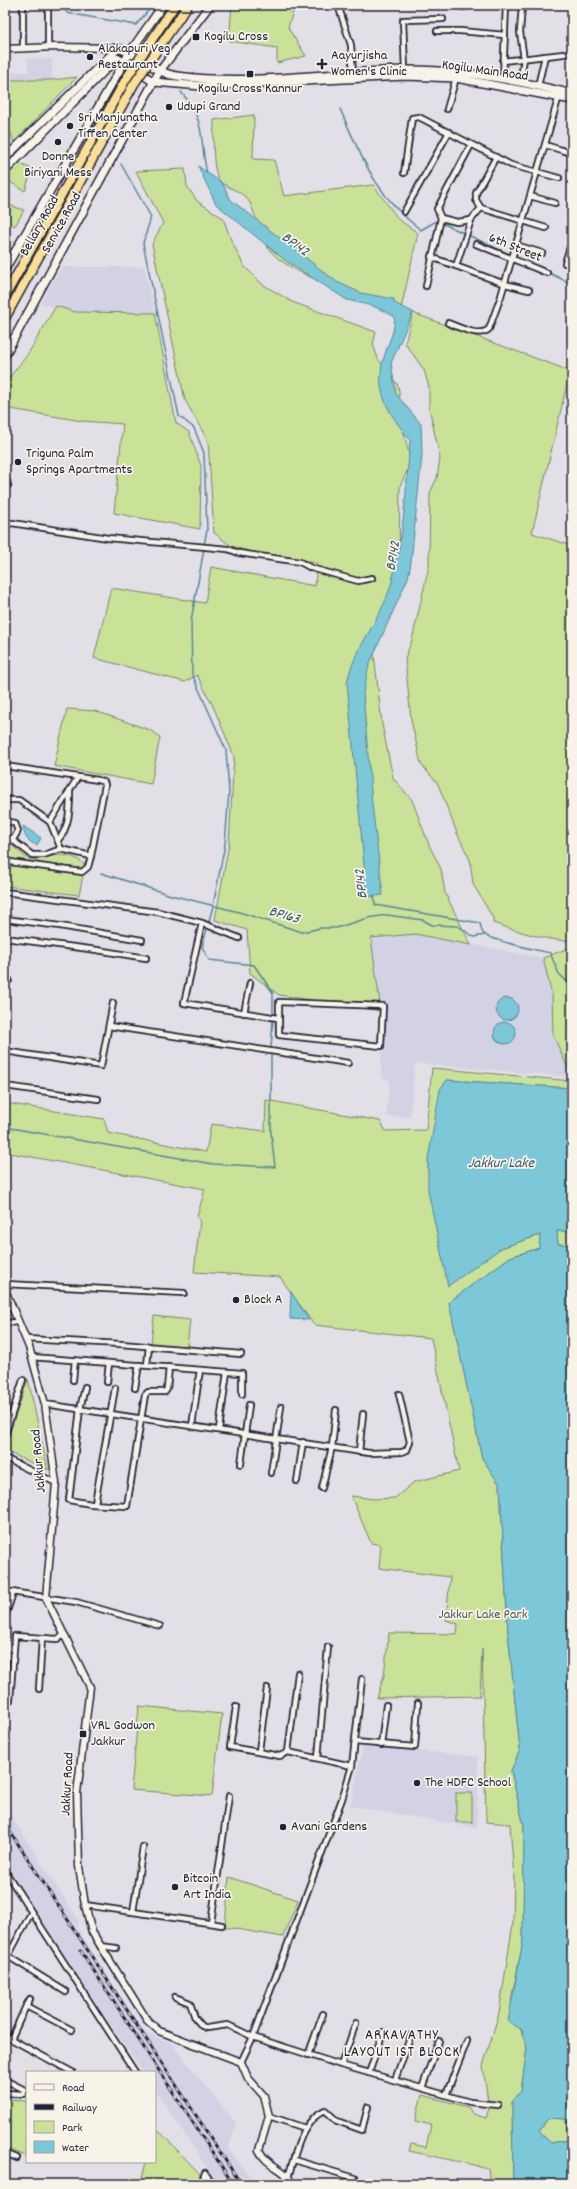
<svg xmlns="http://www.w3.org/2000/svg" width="577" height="2189" viewBox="0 0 577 2189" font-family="Dekko,sans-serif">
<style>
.built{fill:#d3d1e4}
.green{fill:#cae298;stroke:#76826a}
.water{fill:#7bc8d9;stroke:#57869a;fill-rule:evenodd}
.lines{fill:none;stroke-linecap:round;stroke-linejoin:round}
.stream{stroke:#57869a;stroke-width:1.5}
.minor-casing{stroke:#22223b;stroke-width:8}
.tertiary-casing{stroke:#22223b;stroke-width:9}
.secondary-casing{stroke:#22223b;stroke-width:10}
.minor{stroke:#f7f3e8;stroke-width:4.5}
.tertiary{stroke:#f7f3e8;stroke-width:6}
.secondary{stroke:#f7f3e8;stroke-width:7}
.rail-casing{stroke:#22223b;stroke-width:3}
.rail{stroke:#f7f3e8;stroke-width:1.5;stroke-dasharray:4.5;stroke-linecap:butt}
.trunk-bridge-casing{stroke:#22223b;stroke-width:11;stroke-linecap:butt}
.trunk-bridge{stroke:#fadf96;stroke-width:8}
.poi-dot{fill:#22223b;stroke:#f7f3e8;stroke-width:1.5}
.labels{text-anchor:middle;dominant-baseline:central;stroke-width:3.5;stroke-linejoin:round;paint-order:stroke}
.poi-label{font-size:14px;fill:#22223b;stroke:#f7f3e8;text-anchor:start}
.street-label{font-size:14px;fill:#22223b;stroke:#f7f3e8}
.park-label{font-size:14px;fill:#4c5252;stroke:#f7f3e8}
.water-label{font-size:15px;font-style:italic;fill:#3d546a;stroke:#f7f3e8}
.neighbourhood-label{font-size:15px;letter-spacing:1px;fill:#22223b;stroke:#f7f3e8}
</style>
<rect width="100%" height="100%" fill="#e2dfe6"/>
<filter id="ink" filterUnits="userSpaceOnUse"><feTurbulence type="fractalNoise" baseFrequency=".025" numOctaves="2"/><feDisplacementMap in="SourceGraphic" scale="8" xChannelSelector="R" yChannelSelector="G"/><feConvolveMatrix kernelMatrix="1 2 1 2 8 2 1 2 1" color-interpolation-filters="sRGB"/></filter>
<g filter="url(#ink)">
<g class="built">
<path d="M28,59H52V80H7V72H28Z"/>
<path d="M61,267H144L155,313L75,312L41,303Z"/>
<path d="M415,934L543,958L552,995L553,1035L571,1077L415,1063L410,1117H386L390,1080L381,1078V1011L371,938Z"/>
<path d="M363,1745L478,1757L477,1828L351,1806Z"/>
<path d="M5,1807L79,1921L77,1928L145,2033L171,2043L236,2124L228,2149L257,2184H218L155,2090V2072H143L100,2009L5,1863Z"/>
</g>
<g class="green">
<path d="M232,5H295L288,28L306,56L277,63V48L229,41Z"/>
<path d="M77,77L14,142L6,119L7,80H52Z"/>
<path d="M254,115L253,159L274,160L284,196L373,185L399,220L418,233L401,309C368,297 288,277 268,248C259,234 257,218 250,203C245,193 232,189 223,184C210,176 214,135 214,120Z"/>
<path d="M18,163L32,169L25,191L5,179V176Z"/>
<path d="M185,169L187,186L197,201L223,218L231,240L244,266L262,284L292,302L376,332L373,344L378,359L397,384L399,390V410L410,459L408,469L400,486L399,563L374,654L382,724L393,778L412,800L429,845L441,869L445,893L471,945L415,934L371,938L381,1011L279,995L250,973L247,930L215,920L229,844L234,756L213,706L197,675L185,682L94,658L111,588L205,603L211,567L315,586L317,564C290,554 259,557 232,546C226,543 220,537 214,533L208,441L185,400L152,244L163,223L136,171Z"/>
<path d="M5,204L24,210L15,226L5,222Z"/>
<path d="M56,306L75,312L155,313L176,423L189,432L201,466L200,529L114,513L123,424L82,421L5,408V383L28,354Z"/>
<path d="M413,313L570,371L532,533L572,546V941C545,941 519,931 493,923V918L473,884L470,860L457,833L438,784L421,764L411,720L405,658L412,640L429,566L430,493L437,478L440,458L429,407V387L424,370L405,343Z"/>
<path d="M67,709L95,711L150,730L160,737L151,784L54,766Z"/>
<path d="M5,842C16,845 22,859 34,860C38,860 43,858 47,857C62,854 73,854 85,865L79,895L5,886Z"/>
<path d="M569,948L572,949V1077L553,1035L552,995L543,958Z"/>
<path d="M432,1068L572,1081V1088L447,1080L428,1160L429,1191L448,1285L501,1248L540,1235V1248L510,1257L449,1302L482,1458L500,1485L508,1632L520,1750L511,1771L524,1826L523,1941L511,2001L527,2048L521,2092L512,2101L513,2184H490L488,2168L409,2151L411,2144L426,2147L431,2125L415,2121L422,2095L468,2107L473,2114L486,2118L489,2108L483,2066L499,2013L513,1923L514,1878L510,1824L486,1822L482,1649L480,1696L377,1698L384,1675L389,1633L457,1634L458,1624L446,1620L450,1577L379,1568L381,1545L371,1543L351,1496L374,1499L395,1498L414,1482L459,1471L431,1338L314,1325L280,1277L194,1272L200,1221L197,1217L205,1189L5,1152V1103L104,1119L108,1133L206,1152L211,1124L265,1131L266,1100L380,1121L386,1131L426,1130Z"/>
<path d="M557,1231H572V1245L558,1244Z"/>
<path d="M154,1316L190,1320L187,1347L151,1344Z"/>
<path d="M28,1379L48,1470L5,1451V1446Z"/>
<path d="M139,1706L222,1714L212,1796L131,1790Z"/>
<rect x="456" y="1793" width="16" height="29"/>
<path d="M229,1877L298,1900L283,1937L225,1927Z"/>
<path d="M5,2100L27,2101L26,2156L5,2148Z"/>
<path d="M548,2118L566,2119L568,2140L551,2143L539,2132Z"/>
<path d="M155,2127L200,2174L197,2184H141L146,2162H155Z"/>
</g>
<g class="water">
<path d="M198,166L222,183L231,200L337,282L361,293L394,299V303L413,312L391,363L396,394L421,424L422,455L411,562L408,578L369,665L363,693L372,804L383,895L367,897L347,682C354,648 380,621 390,588C404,540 406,489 410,440C387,411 372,389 386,351C390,339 396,328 394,316L373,306L347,300L286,261L216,204Z"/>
<path d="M23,826L41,838L37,845C27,842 24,836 23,826Z"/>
<circle cx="507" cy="1009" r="11"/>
<circle cx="505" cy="1033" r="11"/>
<path d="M447,1080L572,1088V1231H557L558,1244L572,1245V2184H513L512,2101L521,2091L527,2048L522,2030L508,2021L523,1941L524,1826L511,1771L520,1750L508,1632L500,1485L482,1458L449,1302L510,1257L539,1248L540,1235L501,1248L448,1286L428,1191V1160L440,1089ZM548,2118L566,2119L568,2140L551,2143L539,2132Z"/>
<path d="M291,1292L309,1320L290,1319Z"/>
</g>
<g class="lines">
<g class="stream">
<path d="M63,5L67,13L136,25L153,5"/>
<path d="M181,92C207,121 199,140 207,173"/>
<path d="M340,109C362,158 376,197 421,230L436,221L438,222"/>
<path d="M121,164L151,217L143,243L179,416L194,428L204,453L207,530L204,545"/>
<path d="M442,223L511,255"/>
<path d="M549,273L572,284"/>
<path d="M204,549L191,621L192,674L226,750L229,792L225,844L213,906L202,947L209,960L254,965L273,993V1015"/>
<path d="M101,873L171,895L239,912L302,932L321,928H336L368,918L387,915L423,920L432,925L458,926L474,937L485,935"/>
<path d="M374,895L375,905L480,923C481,927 481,931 484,934C492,941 537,950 550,953L559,974L572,986"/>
<path d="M271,1049L273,1019"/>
<path d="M5,1127L213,1164L275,1167L271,1133V1053"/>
</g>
<defs>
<g id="minor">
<path d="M338,5L351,45L353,73"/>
<path d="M463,7L477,5"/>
<path d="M437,31H460L505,35"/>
<path d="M48,47V7"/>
<path d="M23,48V6"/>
<path d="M503,61L572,53"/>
<path d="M405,70L403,20L443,19"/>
<path d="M503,79L506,5"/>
<path d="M520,83L524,59L520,32L522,5"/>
<path d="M538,86L545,56"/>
<path d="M447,109L456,78"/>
<path d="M545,145L568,152"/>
<path d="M404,173L412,118L419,117L511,165L559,178"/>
<path d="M530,196L555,203"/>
<path d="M481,208L546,228"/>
<path d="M404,212L449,132"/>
<path d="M441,218L457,222L471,220"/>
<path d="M476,244L547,273"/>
<path d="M516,245L542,253"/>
<path d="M431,257L505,284L529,290"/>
<path d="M565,263L572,241"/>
<path d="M456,266L471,220L481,208L476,200V193L496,157"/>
<path d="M426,286L441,218L437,209L471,145"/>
<path d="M448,323C459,327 479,338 489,329L501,296L559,96"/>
<path d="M5,476L8,485"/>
<path d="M5,525L12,523L108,538L228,549L239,553L300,562L311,568L358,581L372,578"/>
<path d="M5,766L98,780L104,782L105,785L91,856L61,849L44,855H32L11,839"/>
<path d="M5,800H19L50,822L61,849"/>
<path d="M5,821L15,823L18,831L14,838L5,839"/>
<path d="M50,822L78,777"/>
<path d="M58,840C70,827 70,807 70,789"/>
<path d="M5,859L10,862L82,872L88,867L91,856"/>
<path d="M5,892L158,912L202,923L239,938"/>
<path d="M5,919L60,926L142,940"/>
<path d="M202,923L184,1003L278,1018"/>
<path d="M5,938L97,950L146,958"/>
<path d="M5,980H9"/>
<path d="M279,1002L383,1006L381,1046L279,1035Z"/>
<path d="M244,1013L250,983"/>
<path d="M109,1026L348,1063"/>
<path d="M5,1051L101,1066L113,1003"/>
<path d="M5,1086L98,1099"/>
<path d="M5,1284L184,1293"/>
<path d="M5,1323L17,1322"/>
<path d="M26,1339L121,1344L241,1354"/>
<path d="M31,1357L242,1373V1394"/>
<path d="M147,1365L149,1346"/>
<path d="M73,1380L75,1360"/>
<path d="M107,1382L109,1363"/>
<path d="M85,1387L80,1409L69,1500L91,1504L127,1506L145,1395L148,1392H165L167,1389L169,1367"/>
<path d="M135,1388L139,1365"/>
<path d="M45,1404L369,1453L402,1452L407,1450L410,1442L399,1394"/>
<path d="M192,1426L200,1370"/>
<path d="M219,1429L227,1372"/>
<path d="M5,1435L23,1380"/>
<path d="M359,1452L363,1414"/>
<path d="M5,1458L56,1483"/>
<path d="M241,1464L249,1405"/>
<path d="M271,1473L281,1407"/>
<path d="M297,1481L303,1442"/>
<path d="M322,1488L332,1447L336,1410"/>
<path d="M95,1503L115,1388"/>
<path d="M5,1591L76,1602L160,1626"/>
<path d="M5,1617L13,1593"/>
<path d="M39,1689L42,1638"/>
<path d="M10,1700L15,1636L57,1639L65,1635"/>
<path d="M236,1707L230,1747L280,1756L288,1752L352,1766"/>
<path d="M355,1742L415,1747L418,1703"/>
<path d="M381,1745L386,1705"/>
<path d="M259,1751L267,1688"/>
<path d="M288,1752L298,1673"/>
<path d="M318,1758L328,1647"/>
<path d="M5,1871L135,2072"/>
<path d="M85,1905L222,1925"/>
<path d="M133,1912L143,1847"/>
<path d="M211,1923L229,1796"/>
<path d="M100,1946L116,1948"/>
<path d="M8,1956L66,1992"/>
<path d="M5,1962L31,1913"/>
<path d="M175,1997L190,2003L195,2018L202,2026L207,2028L228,2025L253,2037L341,2065L470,2102L498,2105"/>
<path d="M26,2006L30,1999"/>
<path d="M5,2036L11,2039L26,2006L72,2030"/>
<path d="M11,2039L72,2072"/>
<path d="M308,2055L323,2014"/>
<path d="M241,2062L253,2037L342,1799L352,1766L362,1679"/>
<path d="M341,2065L356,2023"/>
<path d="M369,2073L383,2032"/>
<path d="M5,2080L25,2090L23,2094L5,2093"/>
<path d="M395,2080L411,2035"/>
<path d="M422,2088L439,2041"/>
<path d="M446,2095L467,2041"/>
<path d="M269,2116L305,2128"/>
<path d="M5,2153L17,2158"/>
<path d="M294,2160L355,2178"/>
<path d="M205,2173L213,2184"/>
<path d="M288,2177C296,2153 301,2121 325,2110L337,2121L362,2130L368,2107"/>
<path d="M201,2184L205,2173"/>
</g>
<g id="tertiary">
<path d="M5,49L56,47L118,48"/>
<path d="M5,1290L29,1347L45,1404L56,1483L46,1598L90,1687L77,1793L79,1866L85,1905L92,1932L147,2020L159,2031L241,2062L248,2078L264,2096L269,2116L259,2150C267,2167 286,2168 292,2184"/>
</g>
<g id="secondary">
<path d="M5,158L118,48C140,55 154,73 177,76C248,86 332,72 404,70C460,69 518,80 572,94"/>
<path d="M5,171L117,58L154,82L201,86L405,76L456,78L572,100"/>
<path d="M5,269L130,52L163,5"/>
<path d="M5,355L159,72L210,5"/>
</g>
</defs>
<use href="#minor" class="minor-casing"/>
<use href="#tertiary" class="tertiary-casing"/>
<use href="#secondary" class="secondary-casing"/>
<use href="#minor" class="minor"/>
<use href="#tertiary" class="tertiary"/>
<use href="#secondary" class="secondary"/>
<defs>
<g id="rail">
<path d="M5,1824L241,2184"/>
<path d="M81,1951L233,2184"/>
</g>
</defs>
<use href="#rail" class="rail-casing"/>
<use href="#rail" class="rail"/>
<defs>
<g id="trunk-bridge">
<path d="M5,296L126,79L175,5"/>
<path d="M5,318L134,84L188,5"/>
</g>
</defs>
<use href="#trunk-bridge" class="trunk-bridge-casing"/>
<use href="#trunk-bridge" class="trunk-bridge"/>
</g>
</g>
<g class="poi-dot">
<rect x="192" y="33" width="8" height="8" rx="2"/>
<circle cx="90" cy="57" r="4"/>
<path d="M320 58h4v4h4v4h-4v4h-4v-4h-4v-4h4z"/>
<rect x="246" y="70" width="8" height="8" rx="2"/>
<circle cx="169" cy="107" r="4"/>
<circle cx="70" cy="126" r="4"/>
<circle cx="58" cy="142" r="4"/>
<circle cx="18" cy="462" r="4"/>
<circle cx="236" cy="1300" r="4"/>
<rect x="79" y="1730" width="8" height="8" rx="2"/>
<circle cx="417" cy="1783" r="4"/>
<circle cx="283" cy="1827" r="4"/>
<circle cx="175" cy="1887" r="4"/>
</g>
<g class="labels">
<g class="poi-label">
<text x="204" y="37">Kogilu Cross</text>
<text x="98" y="49">Alakapuri Veg<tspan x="98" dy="16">Restaurant</tspan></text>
<text x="331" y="56">Aayurjisha<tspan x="331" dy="16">Women's Clinic</tspan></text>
<text x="250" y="89" text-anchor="middle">Kogilu Cross Kannur</text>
<text x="177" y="107">Udupi Grand</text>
<text x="78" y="118">Sri Manjunatha<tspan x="78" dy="16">Tiffen Center</tspan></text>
<text x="58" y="157" text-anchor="middle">Donne<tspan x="58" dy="16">Biriyani Mess</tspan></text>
<text x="26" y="454">Triguna Palm<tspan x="26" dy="16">Springs Apartments</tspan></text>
<text x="244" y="1300">Block A</text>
<text x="91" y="1726">VRL Godwon<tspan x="91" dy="16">Jakkur</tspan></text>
<text x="425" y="1783">The HDFC School</text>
<text x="291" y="1827">Avani Gardens</text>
<text x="183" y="1879">Bitcoin<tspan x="183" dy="16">Art India</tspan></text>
</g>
<g class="street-label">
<text transform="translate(485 71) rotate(8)">Kogilu Main Road</text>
<text transform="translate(62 223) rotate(-61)">Service Road</text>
<text transform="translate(40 226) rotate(-61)">Bellary Road</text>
<text transform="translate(515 248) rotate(22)">6th Street</text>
<text transform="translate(39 1461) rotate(-95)">Jakkur Road</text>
<text transform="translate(68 1784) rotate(-87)">Jakkur Road</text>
</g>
<g class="park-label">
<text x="483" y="1615">Jakkur Lake Park</text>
</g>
<g class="water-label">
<text transform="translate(295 245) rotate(36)">BP142</text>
<text transform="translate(394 556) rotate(-81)">BP142</text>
<text transform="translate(362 884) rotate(-96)">BP142</text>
<text transform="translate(284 916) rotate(16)">BP163</text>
<text x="501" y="1164">Jakkur Lake</text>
</g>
<g class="neighbourhood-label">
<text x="402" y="2036">ARKAVATHY<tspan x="402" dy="17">LAYOUT 1ST BLOCK</tspan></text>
</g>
</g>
<rect width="577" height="2189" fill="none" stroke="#f7f3e8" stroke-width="20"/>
<rect x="10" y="10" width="557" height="2169" fill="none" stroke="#22223b" stroke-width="1.5" filter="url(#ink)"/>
<rect x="26" y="2071" width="130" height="92" fill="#f7f3e8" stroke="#a29fa3"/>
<rect x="34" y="2084" width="20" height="6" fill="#f7f3e8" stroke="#a29fa3"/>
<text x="62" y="2091" font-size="12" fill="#22223b">Road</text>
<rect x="34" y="2104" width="20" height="6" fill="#22223b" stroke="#a29fa3"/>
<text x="62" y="2111" font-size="12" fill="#22223b">Railway</text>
<rect x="34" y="2121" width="20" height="12" fill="#cae298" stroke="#a29fa3"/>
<text x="62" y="2131" font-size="12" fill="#22223b">Park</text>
<rect x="34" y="2141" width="20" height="12" fill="#7bc8d9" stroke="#a29fa3"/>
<text x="62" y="2151" font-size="12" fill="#22223b">Water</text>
</svg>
